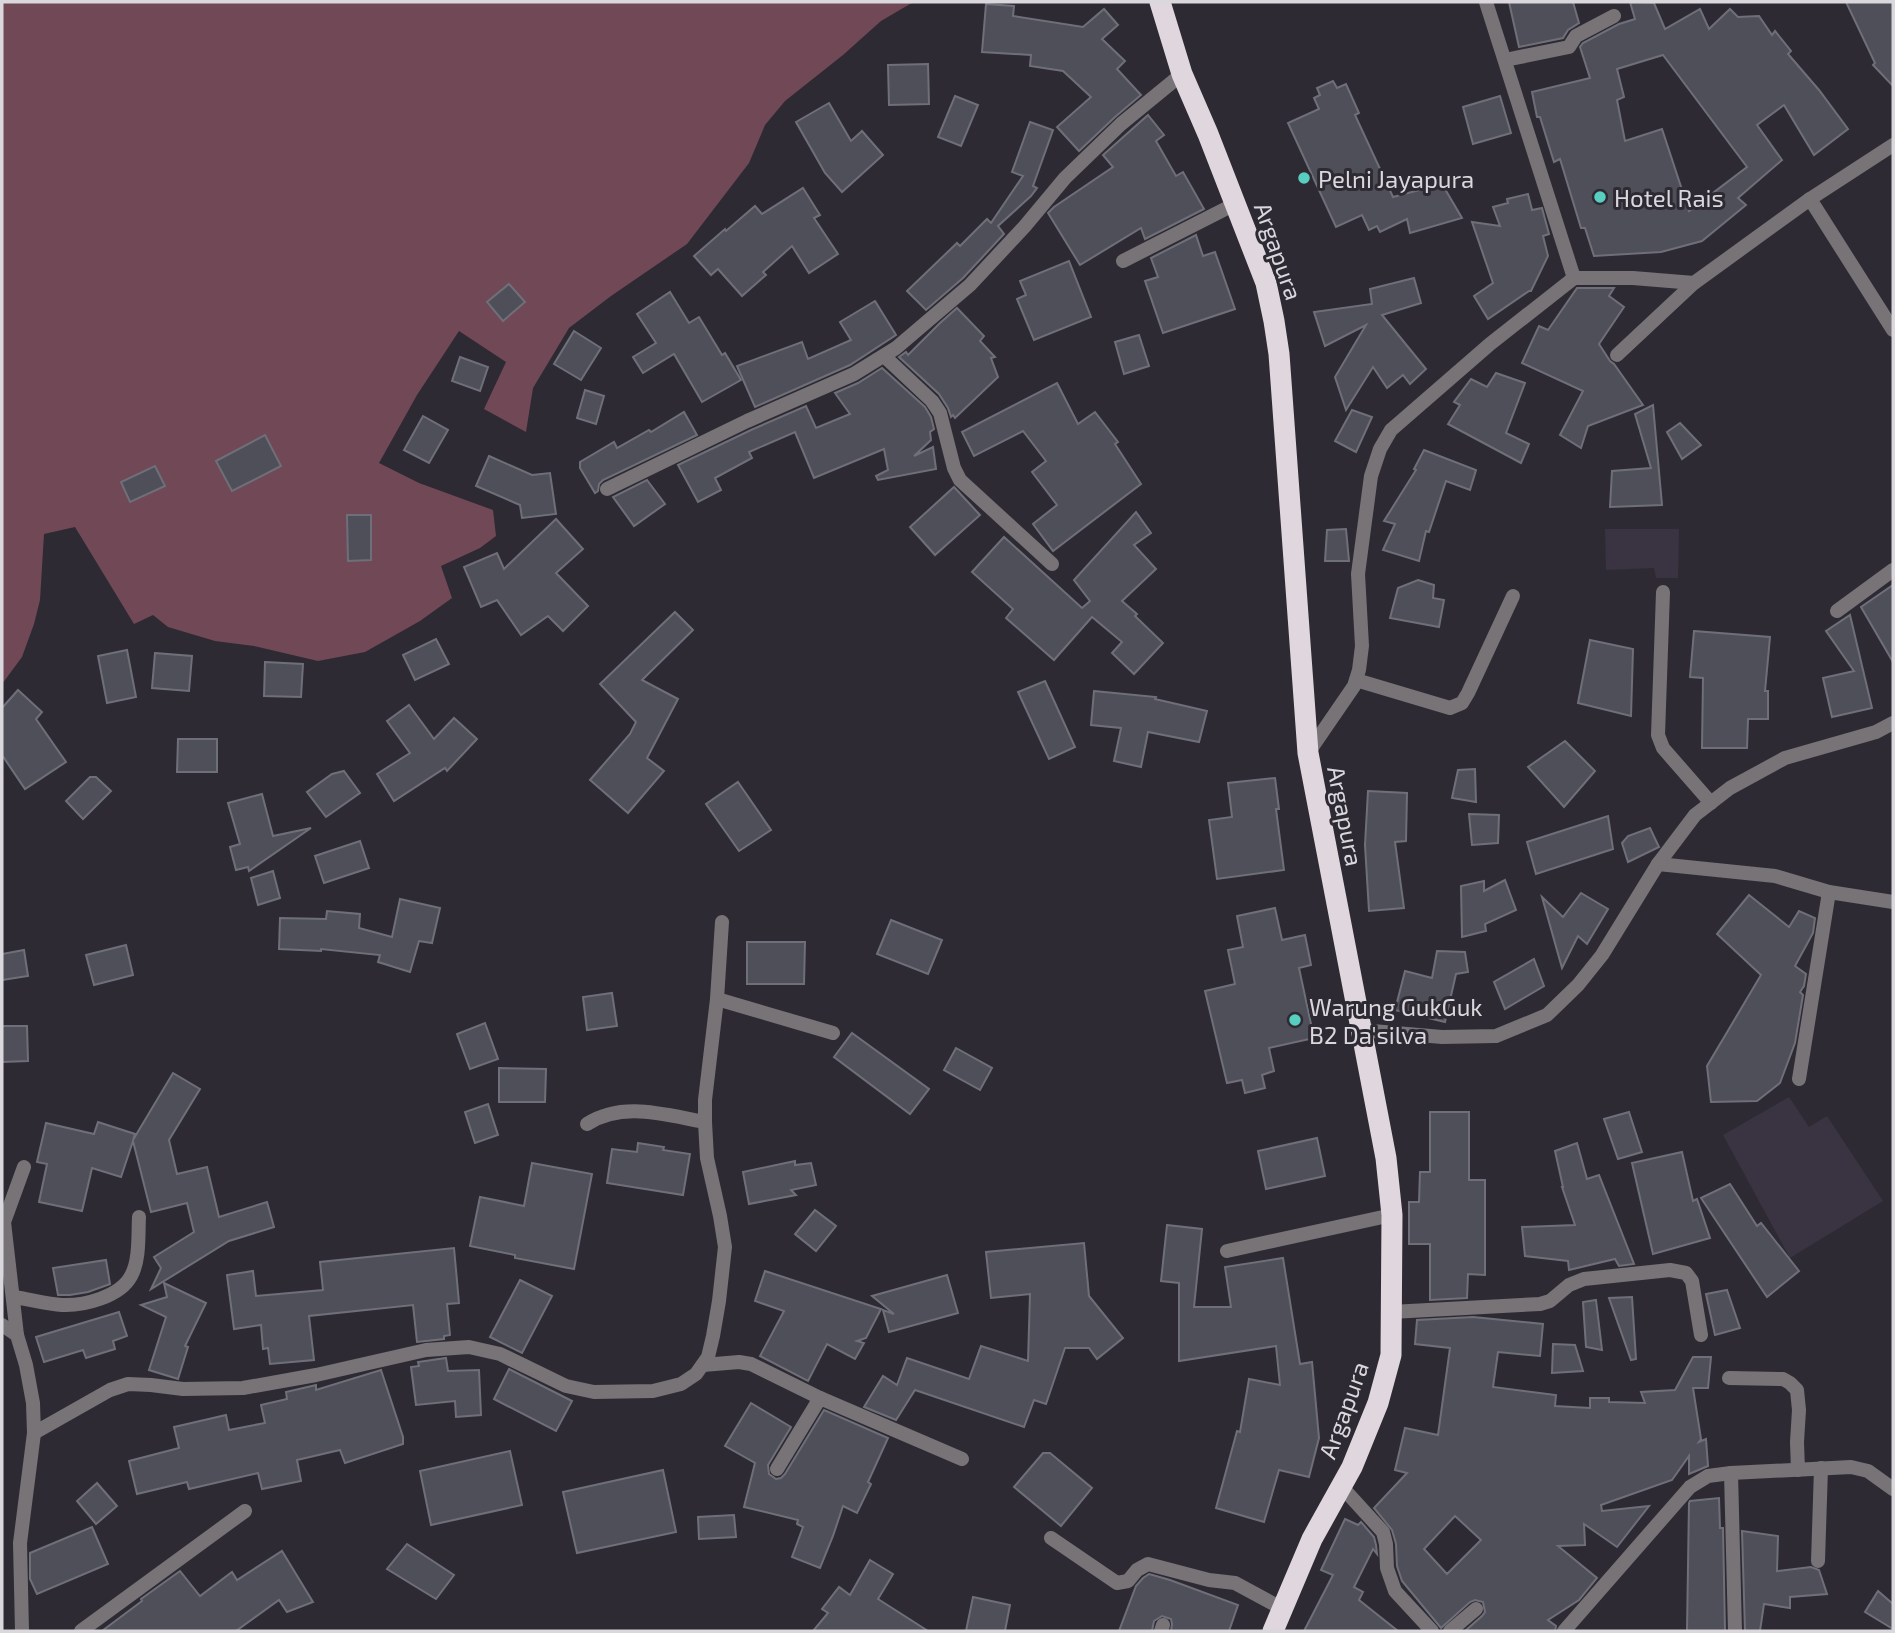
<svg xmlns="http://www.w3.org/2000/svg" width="1895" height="1633" viewBox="0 0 1895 1633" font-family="'Exo 2',sans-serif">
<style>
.built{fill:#3a3341}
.forest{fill:#704856}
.building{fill:#4f4f59;stroke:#6f6f7a;stroke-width:2;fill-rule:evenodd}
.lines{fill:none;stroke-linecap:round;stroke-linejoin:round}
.street{stroke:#777376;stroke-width:14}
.highway{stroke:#e0d6de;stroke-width:21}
.poi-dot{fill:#58cec0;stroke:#2e2a33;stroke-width:2.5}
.labels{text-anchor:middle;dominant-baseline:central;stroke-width:6;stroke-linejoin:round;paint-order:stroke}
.poi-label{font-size:24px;fill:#dad7dd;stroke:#2e2a33;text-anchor:start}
.street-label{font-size:24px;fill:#dad7dd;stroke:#2e2a33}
</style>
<rect width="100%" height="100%" fill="#2e2a33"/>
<g class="built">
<path d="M1605,529H1679L1678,578H1656L1654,568L1606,570Z"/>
<path d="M1789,1097L1809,1127L1827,1116L1883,1201L1790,1258L1723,1135Z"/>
</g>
<path class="forest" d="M2,2H917L910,4L881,21L843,55L785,101L765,125L749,163L687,244L611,296L569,328L533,388L526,432L484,409L506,362L459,331L417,395L379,463L419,483L493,510L496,536L480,548L441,566L452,598L420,621L365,652L318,661L254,646L215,641L168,627L153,615L134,624L75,527L44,534L40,600L34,624L22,657L2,684Z"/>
<g class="building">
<path d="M1509,2H1573L1579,23L1568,30L1563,38L1519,47Z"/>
<path d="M1630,2L1654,3L1665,29L1700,9L1709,29L1730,9L1738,17L1759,16L1772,35L1775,31L1791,51L1788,54L1819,90L1848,129L1814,155L1784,105L1757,125L1782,160L1738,198L1746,205L1702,241L1661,252L1594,256L1585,228H1581L1560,159L1554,162L1540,117H1537L1532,92L1590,78L1580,47L1583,43L1619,24L1635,19ZM1663,55L1747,167L1689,211L1662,129L1625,141L1617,100L1624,97L1617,69Z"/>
<path d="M1846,2H1893V86L1873,65L1875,63Z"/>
<path d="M986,4L1014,6L1013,16L1083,27L1104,9L1118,25L1102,39L1125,61L1117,69L1141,95L1115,117L1079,151L1057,127L1091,97L1063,71L1030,66L1031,55L982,52Z"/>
<path d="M928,64L929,104L889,105L888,65Z"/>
<path d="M1333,81L1337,88L1346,84L1359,113L1355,115L1393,197L1442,184L1462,218L1410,233L1407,219L1380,232L1377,226L1369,230L1362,215L1336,227L1288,123L1319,109L1314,98L1320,95L1317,88Z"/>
<path d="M955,96L978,105L961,146L938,137Z"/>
<path d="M1500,96L1511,133L1473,144L1463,107Z"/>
<path d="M829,103L851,141L862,131L883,155L842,192L825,173L796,122Z"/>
<path d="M1148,115L1164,135L1156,141L1176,176L1183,172L1204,209L1145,239L1141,228L1080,265L1048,213L1054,207L1113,167L1103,155Z"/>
<path d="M1030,122L1053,130L1033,186L1037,188L1031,196L998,226L1004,234L963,278L926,310L907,291L957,243L960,246L987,219L991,223L1023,176L1012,172Z"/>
<path d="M803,188L820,215L814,218L838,254L809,273L792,246L763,272L766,275L742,296L718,269L711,275L694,256L725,229L726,231L755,206L762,214Z"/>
<path d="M1528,194L1532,210L1542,208L1549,234L1543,236L1548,256L1531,291H1529L1488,319L1474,296L1493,283L1472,222L1500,226L1493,207L1508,203L1507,199Z"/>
<path d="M1196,235L1203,256L1215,252L1235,309L1163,333L1145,281L1158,277L1151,258Z"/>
<path d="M1069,261L1091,317L1034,340L1017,299L1026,295L1020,281Z"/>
<path d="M1414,278L1421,303L1382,315L1426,369L1410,384L1403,375L1387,388L1373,367L1346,410L1335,377L1366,325L1325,346L1314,312L1372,304L1370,289Z"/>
<path d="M509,284L525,302L503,321L487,302Z"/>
<path d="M1577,288H1614L1609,296L1624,307L1599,344L1610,361L1614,364L1643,405L1588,426L1581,448L1560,435L1583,391L1522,363L1539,326L1548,330Z"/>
<path d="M670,292L689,323L699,317L722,355L725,353L741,380L702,402L674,354L643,373L633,357L656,343L637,314Z"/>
<path d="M875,301L896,335L850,365L755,407L737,366L802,342L808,359L851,340L840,322Z"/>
<path d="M957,308L984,336L980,341L995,357L991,358L998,377L955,418L953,415L951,417L948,408L939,394L899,357L906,352L908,355L940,323Z"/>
<path d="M574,331L601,348L581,380L554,364Z"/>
<path d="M1139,335L1149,366L1124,374L1115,342Z"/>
<path d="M460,357L488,367L480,391L452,381Z"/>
<path d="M882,368L925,407L931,417L934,429L930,432L931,440L914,456L933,447L936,469L878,480L876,476L888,470L884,449L814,478L795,432L749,452L752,458L715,478L721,490L698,502L678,465L751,430L806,406L816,428L850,414L835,393L858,383Z"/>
<path d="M1496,373L1525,383L1506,433L1529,444L1521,463L1448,424L1460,405L1454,402L1471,379L1487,387Z"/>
<path d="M1057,383L1078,424L1095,412L1118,442L1115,444L1141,484L1053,551L1033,524L1057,505L1032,472L1046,461L1023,431L974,456L962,432Z"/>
<path d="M585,390L604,396L596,424L577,418Z"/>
<path d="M1653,405L1662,505L1610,507L1612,471L1651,468L1635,414Z"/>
<path d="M1352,410L1372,417L1356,452L1335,441Z"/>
<path d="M684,412L697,435L603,480L599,484L598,491L595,493L580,468V462L614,442L617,448L649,430L651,432Z"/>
<path d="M423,416L448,430L429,463L404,450Z"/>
<path d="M1680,423L1701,445L1682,459L1667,432Z"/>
<path d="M265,435L281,466L232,491L216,461Z"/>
<path d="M1424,450L1476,470L1470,490L1446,481L1429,532L1426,531L1419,561L1383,550L1395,524L1384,521L1416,470L1414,469Z"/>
<path d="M489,456L532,475L550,473L556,514L522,518L520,505L476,486Z"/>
<path d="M155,466L165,486L130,502L121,482Z"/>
<path d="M647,480L665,504L634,526L613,497Z"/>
<path d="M954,487L980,515L935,555L910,527Z"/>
<path d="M1136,512L1151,533L1134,545L1156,569L1122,601L1137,614L1135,616L1163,643L1134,674L1112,653L1122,642L1092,617L1054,660L1006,618L1013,609L972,572L1004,537L1082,608L1090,601L1074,580Z"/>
<path d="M347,515H371V560L348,561Z"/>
<path d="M556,519L583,549L556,573L588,606L563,631L548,616L521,635L497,600L481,607L464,567L497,553L504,569Z"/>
<path d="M1346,529L1349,561H1325L1327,530Z"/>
<path d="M1418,580L1434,585L1433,598L1444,600L1439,627L1390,618L1398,588Z"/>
<path d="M1893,585V662L1861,607Z"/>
<path d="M675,612L693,630L642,680L678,699L647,758L664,771L628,813L590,780L630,734L636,722L600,684Z"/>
<path d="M1850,615L1872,708L1832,717L1823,678L1854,671L1826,631Z"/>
<path d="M1694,631L1770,637L1765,691H1768V719H1748L1747,748H1702L1703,678L1690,677Z"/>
<path d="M436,639L449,664L415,680L403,655Z"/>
<path d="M1590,640L1633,649L1631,716L1578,703Z"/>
<path d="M127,650L136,697L107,703L98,656Z"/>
<path d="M155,653L192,656L189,691L152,688Z"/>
<path d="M265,662L303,664L301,697L264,696Z"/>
<path d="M1045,681L1075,747L1049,759L1018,692Z"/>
<path d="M18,690L42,712L36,719L66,762L25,789L2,755V708Z"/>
<path d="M1094,691L1156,697L1155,699L1207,711L1199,742L1148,732L1141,767L1114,761L1121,728L1091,725Z"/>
<path d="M409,705L434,739L454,718L477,739L447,771L445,768L394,801L377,774L410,753L387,721Z"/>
<path d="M178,739H217V772H177Z"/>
<path d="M1565,741L1595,771L1564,807L1528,767Z"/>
<path d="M1475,769L1476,802L1452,798L1458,770Z"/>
<path d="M344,771L360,793L326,817L307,792L332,774Z"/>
<path d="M90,777H96L111,791L83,819L66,801Z"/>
<path d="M1275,778L1279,809H1276L1284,870L1217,879L1209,820L1232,817L1228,783Z"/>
<path d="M738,782L771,830L739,851L706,804Z"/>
<path d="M1368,791L1407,793L1406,841L1395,842L1404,908L1369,911L1365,845Z"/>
<path d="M262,794L273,836L311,828L249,871L248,867L236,870L230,847L240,844L228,803Z"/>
<path d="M1469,814L1499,815L1498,843L1472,845Z"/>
<path d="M1608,816L1613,849L1536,874L1527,842Z"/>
<path d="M1650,828L1659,847L1628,862L1622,843L1628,836Z"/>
<path d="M360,841L369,868L324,883L315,856Z"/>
<path d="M273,871L280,898L258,905L251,878Z"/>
<path d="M1505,880L1516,910L1485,924L1486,931L1462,937L1461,886L1484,881V891Z"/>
<path d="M1581,893L1608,909L1587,944L1578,936L1562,968L1542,897L1563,917Z"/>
<path d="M1749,895L1789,927L1799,911L1815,918L1813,933L1795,966L1806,974L1804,986L1800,992L1803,995L1795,1043L1780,1083L1757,1101L1711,1102L1707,1066L1761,975L1717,934Z"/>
<path d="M400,899L440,908L432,943L419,941L410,972L378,962L380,955L321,949V951L279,949L280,918L326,919L327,911L360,914L359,928L392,937Z"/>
<path d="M1275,908L1282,940L1305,935L1311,965L1299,968L1314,1038L1269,1048L1274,1071L1262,1075L1265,1088L1245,1093L1242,1080L1227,1083L1205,991L1235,984L1228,950L1243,947L1237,916Z"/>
<path d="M891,920L942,940L928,974L877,954Z"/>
<path d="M747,942H805L804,984H747Z"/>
<path d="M126,945L133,975L94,985L86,955Z"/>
<path d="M24,950L28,976L2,980V954Z"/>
<path d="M1437,951L1465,952L1468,972L1456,974L1445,1022L1395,1010L1405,971L1432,978Z"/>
<path d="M1534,959L1544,986L1505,1009L1494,982Z"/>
<path d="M612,993L617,1026L587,1030L583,997Z"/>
<path d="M485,1023L498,1059L470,1069L457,1034Z"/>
<path d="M2,1026H27L28,1061L2,1062Z"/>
<path d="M852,1033L929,1089L910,1114L834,1057Z"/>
<path d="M956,1048L992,1068L980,1090L944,1070Z"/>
<path d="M499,1068L546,1069L545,1102H499Z"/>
<path d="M173,1073L200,1089L169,1140L177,1174L207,1167L219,1217L267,1202L274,1227L229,1241L151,1289L161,1268L154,1257L194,1232L187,1203L151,1212L133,1141L121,1177L92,1168L82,1211L39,1202L47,1164L37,1162L46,1123L94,1134L98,1122L135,1134L133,1140Z"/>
<path d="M488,1104L498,1135L475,1143L465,1112Z"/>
<path d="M1430,1112H1469V1180H1485V1275L1468,1274L1467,1298L1430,1300V1244H1409V1202H1419L1420,1172H1430Z"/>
<path d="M1629,1112L1642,1152L1618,1159L1604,1119Z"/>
<path d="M1317,1138L1325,1176L1266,1189L1258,1151Z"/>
<path d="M638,1143L664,1147L663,1150L690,1154L683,1195L607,1183L612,1149L637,1152Z"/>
<path d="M1577,1143L1587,1179L1599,1175L1634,1264L1619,1266L1615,1259L1569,1270L1568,1261L1525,1256L1522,1227L1575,1225L1562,1187H1563L1555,1151Z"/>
<path d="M1682,1152L1693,1201L1697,1199L1710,1238L1653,1254L1632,1163Z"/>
<path d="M795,1161V1165L811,1163L816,1185L791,1190L796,1195L749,1204L743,1172Z"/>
<path d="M532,1163L592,1174L574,1269L515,1258V1255L470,1246L480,1197L524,1206Z"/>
<path d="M1730,1184L1757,1226L1761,1223L1799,1271L1767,1297L1701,1198Z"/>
<path d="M815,1210L836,1226L816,1251L795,1234Z"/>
<path d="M1167,1225L1202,1229L1194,1307H1231L1225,1267L1283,1258L1300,1364L1312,1362L1319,1438L1309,1477L1279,1470L1264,1522L1216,1508L1237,1431L1240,1432L1249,1379L1280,1385L1276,1346L1179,1361V1283L1161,1281Z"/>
<path d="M1084,1243L1089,1296L1123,1338L1097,1359L1089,1348H1065L1046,1404L1034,1400L1024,1427L915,1390L896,1420L864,1407L883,1376L897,1385L907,1358L969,1379L981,1346L1028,1361L1030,1294L991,1298L986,1252Z"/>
<path d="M454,1248L459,1303L447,1304L450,1335L444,1336V1339L417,1342L413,1305L309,1316L314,1360L270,1364L268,1348L263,1349L261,1325L234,1329L227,1275L253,1271L256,1296L323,1290L320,1262Z"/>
<path d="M106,1260L110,1284L88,1292L70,1295H58L53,1268Z"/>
<path d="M765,1271L881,1309L866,1338L857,1341L864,1343L855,1359L827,1344L808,1381L760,1356L784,1311L755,1301Z"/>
<path d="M947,1275L958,1313L889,1332L883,1310L894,1314L872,1296Z"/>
<path d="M520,1280L552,1296L522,1353L490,1337Z"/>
<path d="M164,1283L206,1303L185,1346L188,1347L178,1379L149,1370L166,1317L141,1305L167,1297Z"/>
<path d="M1727,1290L1740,1328L1715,1335L1706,1294Z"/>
<path d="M1632,1297L1636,1359L1631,1360L1609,1298Z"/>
<path d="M1596,1300L1602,1350L1586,1347L1583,1302Z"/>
<path d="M119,1312L127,1336L113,1341L115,1349L86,1358L83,1350L44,1362L36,1337Z"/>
<path d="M1473,1317L1543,1324L1540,1356L1498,1352L1493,1387L1556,1395L1555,1406L1590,1408V1398H1609V1402L1645,1403L1641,1392L1675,1390L1693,1357H1711L1708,1388H1693L1701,1439L1699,1442L1706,1439L1708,1466L1689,1474V1456L1672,1480L1601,1505L1602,1511L1649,1506L1617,1547L1584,1524L1585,1545L1558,1546L1597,1578L1579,1600L1548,1620L1556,1626L1555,1631H1465L1482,1616L1485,1612L1483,1602L1475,1600L1470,1602L1441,1628L1402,1581L1397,1566L1396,1544L1392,1530L1374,1508L1407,1473L1395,1470L1405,1428L1438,1435L1450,1348L1415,1344L1417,1320ZM1455,1516L1481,1540L1447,1574L1424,1549Z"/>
<path d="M1553,1344L1575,1345L1583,1371L1552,1373Z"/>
<path d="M446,1358L448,1371L479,1370L481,1415L456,1417L455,1401L416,1405L411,1367L419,1366L418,1362Z"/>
<path d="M509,1369L572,1401L556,1431L494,1399Z"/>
<path d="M381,1370L403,1437V1444L345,1463L340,1450L297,1460L301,1481L262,1489L258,1473L189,1489L187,1482L137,1494L129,1461L179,1448L174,1427L226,1415L229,1430L265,1423L261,1405L287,1399L286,1392L316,1385V1390Z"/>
<path d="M751,1403L791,1427L768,1465L769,1474L776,1479L781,1478L785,1474L824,1410L888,1438L868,1482L871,1484L857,1513L843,1506L833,1536L820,1568L792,1557L803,1527L797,1524L798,1520L744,1507L755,1463L725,1446Z"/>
<path d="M510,1451L522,1505L431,1525L420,1471Z"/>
<path d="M1043,1453H1050L1092,1488L1061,1526L1014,1487Z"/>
<path d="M663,1470L676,1532L577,1553L563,1492Z"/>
<path d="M97,1483L117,1506L96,1524L77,1501Z"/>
<path d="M1719,1498L1720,1528H1723L1725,1631H1687L1689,1503L1690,1501Z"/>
<path d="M734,1515L736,1537L699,1539L698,1517Z"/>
<path d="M1345,1519L1358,1525L1361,1522L1374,1537L1376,1545L1377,1554L1373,1549L1354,1587L1363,1592L1359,1600L1398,1631H1304L1333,1575L1321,1570Z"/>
<path d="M92,1527L108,1564L37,1594L30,1579V1553Z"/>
<path d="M1742,1531L1778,1536L1777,1571L1811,1567L1819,1570L1827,1594L1790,1597V1608L1764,1604L1760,1631H1745Z"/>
<path d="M407,1544L454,1575L436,1599L387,1569Z"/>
<path d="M282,1551L313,1602L287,1612L279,1600L236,1631H102L142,1601L141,1599L180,1571L200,1596L232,1572L237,1580Z"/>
<path d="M870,1560L893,1574L878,1599L928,1631H813L828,1613L822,1609L839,1587L850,1595Z"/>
<path d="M1149,1574L1170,1580L1238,1605L1229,1631H1171L1172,1624L1171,1619L1162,1616L1154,1621L1152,1631H1119L1136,1586L1143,1578Z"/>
<path d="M1878,1591L1893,1604V1629L1865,1612Z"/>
<path d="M973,1597L1010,1605L1005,1631H966Z"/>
</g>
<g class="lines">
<g class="street">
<path d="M1486,2L1574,278"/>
<path d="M1505,60L1569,47L1576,36L1614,16"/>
<path d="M1810,199L1893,330"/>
<path d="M1123,261L1235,204"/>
<path d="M1617,355L1694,283L1810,199L1893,145"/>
<path d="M884,356L932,401L940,413L954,468L960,480L1052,564"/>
<path d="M607,489L747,421L854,374L896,348L970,285L1025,226L1065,178L1121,124L1182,74"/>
<path d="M1663,592L1658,735L1663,748L1711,803"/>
<path d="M1837,611L1893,570"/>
<path d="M1356,680L1450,708L1462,703L1468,693L1513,596"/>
<path d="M1308,753L1354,686L1359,670L1362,646L1358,574L1371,476L1380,449L1391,430L1490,344L1574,278H1633L1694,283"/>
<path d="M1658,864L1775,876L1829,892L1893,902"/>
<path d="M717,999L833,1033"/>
<path d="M1361,1030L1442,1037L1496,1036L1547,1015L1578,985L1602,955L1658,864L1695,815L1730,788L1785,758L1876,732L1893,723"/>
<path d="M1799,1079L1829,892"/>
<path d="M587,1124C623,1101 665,1115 705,1122"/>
<path d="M1227,1251L1392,1215"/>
<path d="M13,1297C29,1299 46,1304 62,1305C83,1306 120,1297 131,1276C140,1260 138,1235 139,1217"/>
<path d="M1391,1312L1540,1304L1550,1301L1569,1285L1584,1279L1670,1270L1686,1273L1692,1281L1701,1335"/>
<path d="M2,1325L17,1335L26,1365L33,1403L34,1433L20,1543L22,1631"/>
<path d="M17,1335L4,1222L24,1167"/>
<path d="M703,1365L739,1362L751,1364L820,1398L962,1459"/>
<path d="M1729,1378L1783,1379L1790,1383L1797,1390L1799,1410L1797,1442L1798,1470"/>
<path d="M34,1433L110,1390L128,1384L151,1385L183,1389L243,1388L316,1375L426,1350L469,1347L500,1354L566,1386L594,1392L653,1391L681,1384L696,1374L708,1357L713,1336L719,1301L725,1247L720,1216L707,1158L705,1122V1100L717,999L722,922"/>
<path d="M777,1469L820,1398"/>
<path d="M1731,1473L1735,1631"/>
<path d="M1341,1486L1383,1532L1386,1544L1387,1568L1395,1591L1432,1631"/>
<path d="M1051,1538L1117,1583L1128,1581L1137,1570L1148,1564L1209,1580L1235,1583L1283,1609"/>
<path d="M1818,1561L1821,1468"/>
<path d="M81,1631L245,1511"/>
<path d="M1161,1631L1163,1625"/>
<path d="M1450,1631L1476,1609"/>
<path d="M1564,1631L1690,1487L1708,1476L1731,1473L1851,1467L1868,1471L1893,1489"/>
</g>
<path class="highway" d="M1160,2L1182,74L1208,134L1266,283L1274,321L1279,354L1308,753L1386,1158L1392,1215L1391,1355L1378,1403L1352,1467L1312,1539L1273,1631"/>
</g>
<g class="poi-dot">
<circle cx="1304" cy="178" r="7"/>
<circle cx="1600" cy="197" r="7"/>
<circle cx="1295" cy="1020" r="7"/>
</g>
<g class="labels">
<g class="poi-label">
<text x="1318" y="178">Pelni Jayapura</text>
<text x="1614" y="197">Hotel Rais</text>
<text x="1309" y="1006">Warung GukGuk<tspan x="1309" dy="28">B2 Da'silva</tspan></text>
</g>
<g class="street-label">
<text transform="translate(1279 251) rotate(71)">Argapura</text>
<text transform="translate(1346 816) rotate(79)">Argapura</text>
<text transform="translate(1343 1410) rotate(-70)">Argapura</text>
</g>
</g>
<rect width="1895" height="1633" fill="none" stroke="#dad7dd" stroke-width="7"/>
</svg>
